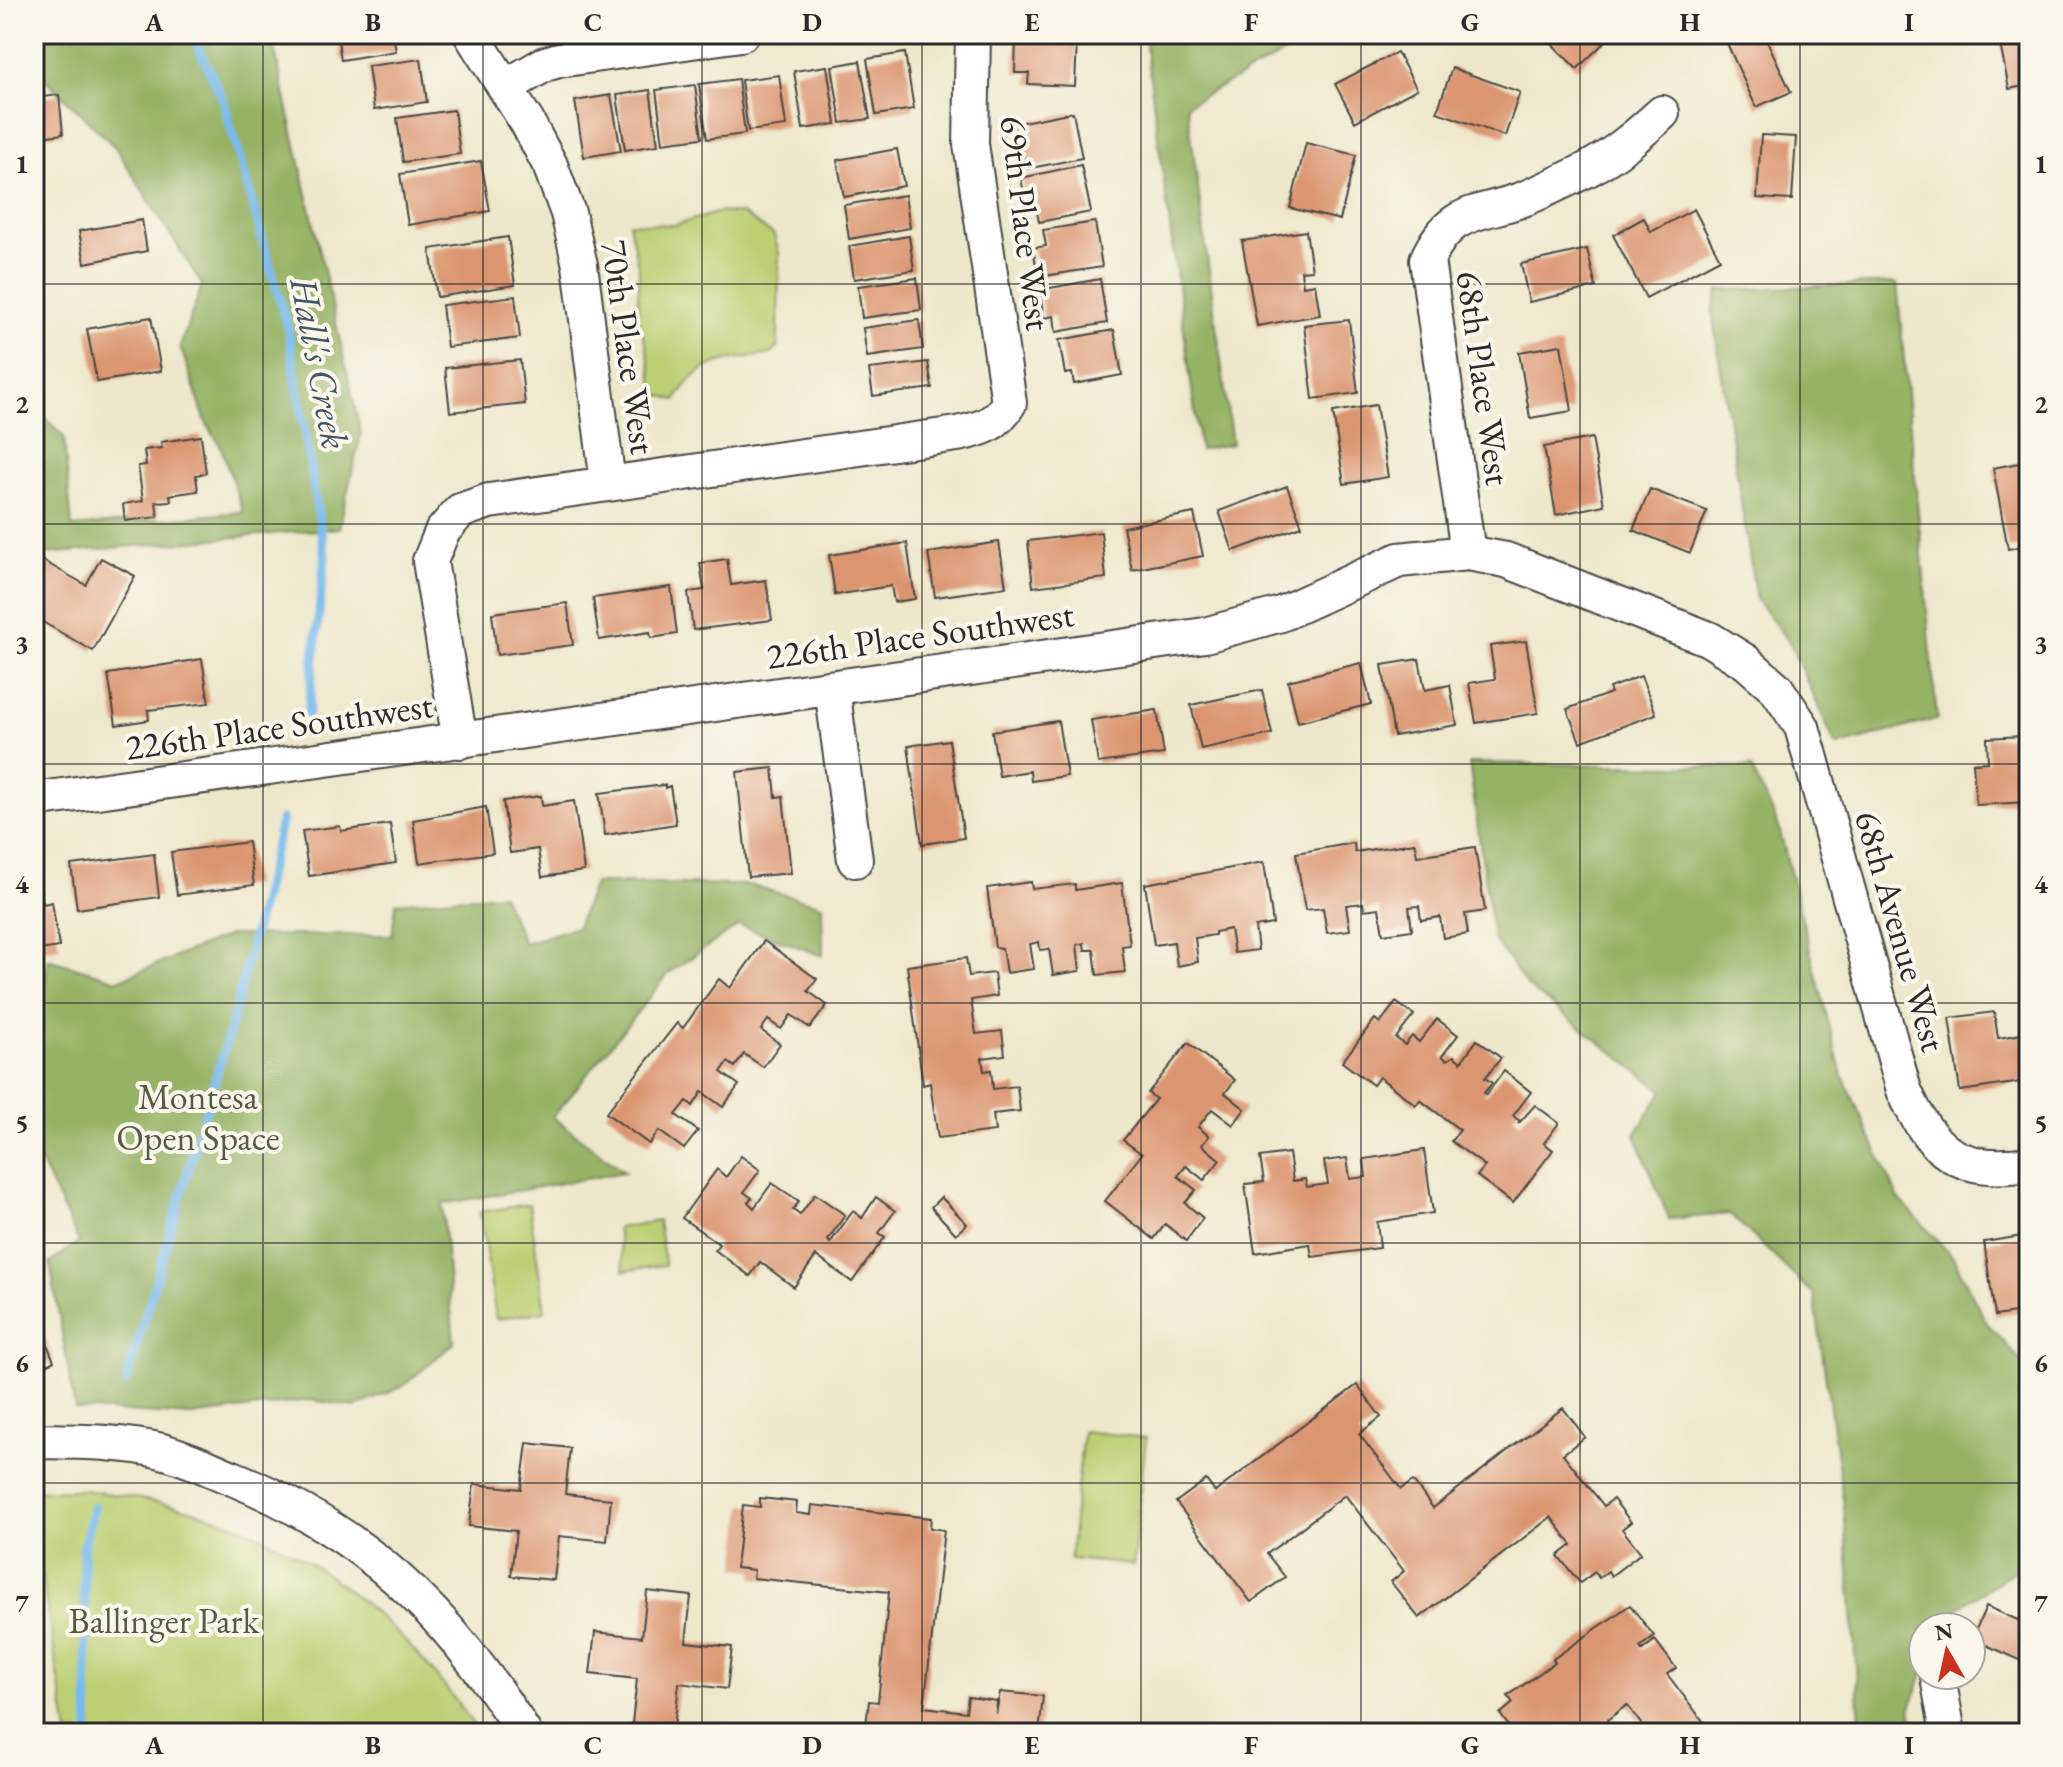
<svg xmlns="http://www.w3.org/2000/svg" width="2063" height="1767" viewBox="0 0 2063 1767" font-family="'EB Garamond',serif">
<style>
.green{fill:#bccf73;stroke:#747d4f;stroke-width:2}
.forest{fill:#95b265;stroke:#606e48;stroke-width:2}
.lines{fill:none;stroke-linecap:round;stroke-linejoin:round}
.stream{stroke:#76b9ec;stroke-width:9}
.building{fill:#db9571}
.minor-casing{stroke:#484743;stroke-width:38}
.minor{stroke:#fff;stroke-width:34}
.grid{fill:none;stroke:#2b2b2b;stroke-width:2;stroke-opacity:0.55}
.labels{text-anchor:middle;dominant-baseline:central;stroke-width:8;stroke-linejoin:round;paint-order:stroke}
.street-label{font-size:36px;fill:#2b2b2b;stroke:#fbf7ec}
.park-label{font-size:36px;fill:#565c41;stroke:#fbf7ec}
.water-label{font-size:38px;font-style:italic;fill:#425665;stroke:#fbf7ec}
.neatline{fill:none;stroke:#2b2b2b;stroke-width:3}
.grid-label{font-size:26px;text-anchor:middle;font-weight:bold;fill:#2b2b2b}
</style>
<rect width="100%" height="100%" fill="#fbf7ec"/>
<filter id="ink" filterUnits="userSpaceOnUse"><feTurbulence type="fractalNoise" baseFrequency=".0125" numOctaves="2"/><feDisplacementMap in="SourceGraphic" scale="16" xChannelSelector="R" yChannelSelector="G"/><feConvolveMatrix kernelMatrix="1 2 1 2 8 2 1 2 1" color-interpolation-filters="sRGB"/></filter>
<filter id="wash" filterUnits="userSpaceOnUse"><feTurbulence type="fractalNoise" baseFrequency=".006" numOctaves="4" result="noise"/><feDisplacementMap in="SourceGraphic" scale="32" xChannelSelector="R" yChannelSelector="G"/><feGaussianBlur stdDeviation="1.8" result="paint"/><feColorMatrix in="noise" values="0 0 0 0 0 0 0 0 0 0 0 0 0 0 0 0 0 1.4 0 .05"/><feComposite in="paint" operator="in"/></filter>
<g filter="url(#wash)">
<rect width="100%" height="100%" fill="#ede7cb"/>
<g class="green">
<path d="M720,212L742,214L774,235L779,253L778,346L771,354C723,362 704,355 676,400L655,394L646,343L637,319L639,271L629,223L675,225Z"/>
<path d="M529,1204L545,1311L496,1319L480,1212Z"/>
<path d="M658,1221L665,1265L624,1271L617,1228Z"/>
<path d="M1083,1431L1146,1438L1133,1565L1070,1559Z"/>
<path d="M85,1490C129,1497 173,1503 216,1518C327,1555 415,1638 479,1733H68L34,1532V1491Z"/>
</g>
<g class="forest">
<path d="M34,34H271L361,434L339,528L34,555V406L64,437L72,527L243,512L221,447L206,422L180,346L202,285L116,148L34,68Z"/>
<path d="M1144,34H1320L1187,105L1232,444L1200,450Z"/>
<path d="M1897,283L1937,719L1836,746L1789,642L1756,599L1712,312L1719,290Z"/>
<path d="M1469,763L1751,767L1778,824L1841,1072L1898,1198L1953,1257L1986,1322L2029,1370V1561L1943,1618L1939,1627H1923V1673L1911,1708L1915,1733H1861L1844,1506L1814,1295L1730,1214L1669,1219L1635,1134L1663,1091L1527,986L1493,938Z"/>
<path d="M594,883L750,885L822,905L823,956L739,925L669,973L553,1117L625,1172L442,1204L454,1343L402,1387L355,1407L311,1400L192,1416L75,1409L50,1263L79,1242L34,1149V1070L48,959L118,980L229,935H392L396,903L502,894L524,943L577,927Z"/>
</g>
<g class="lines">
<g class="stream">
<path d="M192,34L223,99L288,329L325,556L308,715"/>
<path d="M126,1382L233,1019L282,819"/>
<path d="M89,1733L83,1549L94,1506"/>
</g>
</g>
<g id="blocks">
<g class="building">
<path d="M337,34H393L396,51L341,60Z"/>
<path d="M1564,34H1613L1577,69L1553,45Z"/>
<path d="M1741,34H1764L1791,92L1756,107L1726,41Z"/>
<path d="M1998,34H2029V85L2009,89Z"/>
<path d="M1016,38L1077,40L1075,86L1028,84L1029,73H1015Z"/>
<path d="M1397,52L1417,89L1355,122L1335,84Z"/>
<path d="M905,53L914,109L876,115L867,59Z"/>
<path d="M421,59L427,102L374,110L368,66Z"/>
<path d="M860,61L870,119L841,123L832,66Z"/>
<path d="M827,66L836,124L803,129L794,71Z"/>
<path d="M1452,68L1520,92L1505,136L1437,112Z"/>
<path d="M779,75L786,126L748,131L741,80Z"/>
<path d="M738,79L745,134L707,139L699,84Z"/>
<path d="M695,85L702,138L663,143L656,90Z"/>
<path d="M650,90L658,145L625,150L617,95Z"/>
<path d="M59,95L63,134L34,138V98Z"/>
<path d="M611,95L621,151L584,157L575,101Z"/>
<path d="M454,110L460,154L403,162L397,118Z"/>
<path d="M1073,112L1082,158L1026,169L1018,123Z"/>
<path d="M1761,135L1796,137L1792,200L1757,198Z"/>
<path d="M1306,143L1356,155L1340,220L1290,208Z"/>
<path d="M897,149L904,186L844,197L837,160Z"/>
<path d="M481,161L490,211L408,225L400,174Z"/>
<path d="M1081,165L1091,212L1039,222L1036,207L1027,208L1021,178Z"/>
<path d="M905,195L910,228L849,239L844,205Z"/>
<path d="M1694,209L1720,259L1646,298L1613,235L1644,218L1651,232Z"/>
<path d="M142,220L147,251L85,263L79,231Z"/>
<path d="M1095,222L1102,267L1038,277L1033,248L1046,246L1043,230Z"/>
<path d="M1306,231L1312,270L1301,271L1303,286L1315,284L1320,315L1257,326L1242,241Z"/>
<path d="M909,236L914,270L854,279L849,246Z"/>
<path d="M508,237L515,285L437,297L430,249Z"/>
<path d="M1587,249L1596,287L1529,302L1521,264Z"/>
<path d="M917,278L921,310L862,318L858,286Z"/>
<path d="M1100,279L1107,323L1056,332L1054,316L1044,318L1039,290Z"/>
<path d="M515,296L520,338L447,347L442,305Z"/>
<path d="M151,317L161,371L97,382L87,329Z"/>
<path d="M919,320L923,349L867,357L863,328Z"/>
<path d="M1349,320L1358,393L1313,399L1304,325Z"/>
<path d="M1114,330L1122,375L1074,384L1072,373L1065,374L1059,340Z"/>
<path d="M1561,345L1572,411L1530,418L1519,352Z"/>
<path d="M520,360L525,404L450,412L445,368Z"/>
<path d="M928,362L932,388L873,396L869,369Z"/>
<path d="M1376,405L1388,477L1344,484L1333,412Z"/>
<path d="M201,436L206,473L196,475L198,491L170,495L171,501L156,502L158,517L125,521L123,504L143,501L138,466L146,465L144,450L162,448L161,442Z"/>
<path d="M1592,438L1604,505L1556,515L1544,447Z"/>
<path d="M2029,461V545L2008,549L1993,468Z"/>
<path d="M1287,486L1302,526L1233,551L1219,511Z"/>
<path d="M1650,489L1707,511L1690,553L1633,530Z"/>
<path d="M1194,513L1203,556L1132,570L1123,527Z"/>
<path d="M1101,532L1106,578L1033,587L1028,541Z"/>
<path d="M999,542L1006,587L935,597L928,553Z"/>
<path d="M907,543L915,599L894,602L891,586L835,595L829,555Z"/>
<path d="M38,558L86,585L101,558L135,576L93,651L34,617V566Z"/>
<path d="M727,559L731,585L766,580L772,620L693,630L688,592L704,590L700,563Z"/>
<path d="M671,587L677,634L651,638L650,632L599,640L593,598Z"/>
<path d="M567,603L573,645L497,655L492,613Z"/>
<path d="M1526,641L1538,713L1476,723L1469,683L1495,679L1490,646Z"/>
<path d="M202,659L209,703L148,710L149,720L116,725L108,674Z"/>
<path d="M1419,659L1425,690L1450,685L1457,725L1394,736L1382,665Z"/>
<path d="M1361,663L1371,704L1298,722L1288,681Z"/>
<path d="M1641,676L1656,714L1580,742L1567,709L1611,693L1609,688Z"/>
<path d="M1262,690L1272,734L1201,749L1191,705Z"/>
<path d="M1157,710L1164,754L1098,763L1091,720Z"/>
<path d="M1058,721L1067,776L1031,781L1030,771L999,776L992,731Z"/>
<path d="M2029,731L2027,802L1976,805L1973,763L1988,762L1987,738L2023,736Z"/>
<path d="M949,740L964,838L922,844L908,746Z"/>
<path d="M773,768L776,797L783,796L791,873L748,877L737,772Z"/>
<path d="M665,785V788L670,786L676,824L605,835L599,793Z"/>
<path d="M541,796L542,806L574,801L584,871L542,877L538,849L510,853L503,801Z"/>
<path d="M486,807L493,853L419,863L413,820Z"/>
<path d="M390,824L396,863L309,876L302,831L340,826L341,831Z"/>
<path d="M248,842L254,885L177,895L171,852Z"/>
<path d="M1354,843L1355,852L1415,843L1417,856L1475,847L1485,911L1465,914L1468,934L1443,938L1440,917L1421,920L1419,906L1409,907L1412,930L1383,934L1379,908L1364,910L1363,903L1346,905L1350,930L1327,933L1323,908L1305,910L1296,853Z"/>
<path d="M154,854L159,897L77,909L71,865Z"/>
<path d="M1264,862L1273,924L1255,927L1258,950L1234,953L1230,929L1215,932V935L1195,938L1198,962L1177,966L1174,942L1154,945L1145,884Z"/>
<path d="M34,867H37L43,904L52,902L59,947L34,951Z"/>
<path d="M1031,882L1032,889L1075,884V890L1122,883L1130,945L1122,946L1125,972L1097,975L1094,950H1085L1084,943L1077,945L1080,971L1053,975L1049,949L1040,950L1039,942L1030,944L1034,969L1006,973L1002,948L995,947L987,888Z"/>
<path d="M764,941L817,979L808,991L827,1005L810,1028L791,1015L781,1029L768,1020L761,1030L780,1044L763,1067L744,1054L735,1067L728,1062L721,1072L739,1085L723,1107L702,1092L693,1106L687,1101L676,1115L698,1131L684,1149L659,1131L649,1144L606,1113L677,1023L683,1028L719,979L730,988Z"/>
<path d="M966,958L969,976L994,973L997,996L971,1000L976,1034L1002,1031L1005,1055L982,1058L984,1071L991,1070L993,1089L1017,1086L1020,1111L993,1114L995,1131L938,1138L930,1083L923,1085L907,966Z"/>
<path d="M1396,1002L1414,1015L1396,1038L1405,1045L1412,1036L1419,1042L1437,1019L1458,1035L1442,1056L1447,1060L1454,1056L1461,1062L1477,1040L1501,1058L1485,1078L1492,1083L1484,1093L1486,1095L1504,1071L1531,1092L1513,1116L1520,1121L1518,1124L1535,1105L1559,1123L1544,1143L1553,1150L1513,1203L1477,1176L1485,1166L1451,1141L1460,1130L1420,1100L1416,1105L1379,1077L1373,1085L1342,1062L1375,1019L1380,1023Z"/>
<path d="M1994,1012L1998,1038L2029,1033V1081L1960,1091L1949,1018Z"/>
<path d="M1188,1043L1235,1080L1225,1093L1245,1109L1233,1125L1212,1109L1198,1127L1209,1136L1202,1145L1220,1160L1204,1180L1186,1166L1178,1176L1196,1190L1185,1203L1203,1218L1186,1241L1165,1224L1154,1239L1105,1201L1142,1154L1123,1140L1156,1099L1148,1093Z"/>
<path d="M1424,1150L1433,1213L1377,1222L1380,1248L1312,1257L1310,1244L1255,1253L1245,1184L1264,1182L1260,1157L1289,1153L1293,1181L1305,1179L1307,1187L1328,1184L1324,1161L1347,1158L1350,1179L1366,1177L1364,1159Z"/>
<path d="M741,1156L760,1170L744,1192L752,1198L748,1202L754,1208L772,1183L799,1201L793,1210L800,1215L815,1194L845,1215L828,1240L830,1243L853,1211L862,1218L876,1197L895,1211L879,1233L885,1237L852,1282L816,1256L794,1287L760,1262L750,1276L715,1250L719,1244L682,1218L717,1169L726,1177Z"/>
<path d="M34,1192L45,1236L34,1238Z"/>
<path d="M941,1197L967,1224L956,1234L931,1207Z"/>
<path d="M2029,1235V1311L1995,1316L1984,1242Z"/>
<path d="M34,1313L54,1361L34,1372Z"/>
<path d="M1357,1385L1381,1417L1359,1434L1401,1489L1413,1481L1433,1508L1563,1408L1585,1437L1563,1454L1604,1506L1613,1499L1631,1522L1622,1529L1641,1553L1611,1576L1608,1571L1599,1578L1595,1572L1580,1583L1558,1556L1572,1545L1551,1517L1419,1618L1391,1582L1404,1571L1345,1495L1267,1554L1285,1577L1251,1602L1176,1502L1206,1480L1215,1492Z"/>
<path d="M527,1443L570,1448L565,1494L611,1499L607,1541L559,1536L554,1580L511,1576L516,1531L469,1526L474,1484L521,1489Z"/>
<path d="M760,1498L797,1502L796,1513L811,1515L812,1505L931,1518L930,1528L944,1530L924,1707L966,1712L968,1697L997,1701L996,1714L1000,1692L1043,1696L1039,1733H865L869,1701L878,1702L889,1592L753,1578L754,1570L736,1568L743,1505L760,1507Z"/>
<path d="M647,1591L691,1596L686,1642L732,1647L727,1689L679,1683L674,1728L632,1723L637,1679L590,1674L595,1632L642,1637Z"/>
<path d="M1630,1605L1654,1636L1640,1647L1642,1650L1655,1640L1676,1668L1667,1674L1712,1733H1648L1627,1705L1590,1733H1514L1500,1714L1513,1703L1508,1696L1555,1662L1553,1659Z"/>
<path d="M1986,1606L2029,1625V1664L1972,1639Z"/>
</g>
</g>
</g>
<g filter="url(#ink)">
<use href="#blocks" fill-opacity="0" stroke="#484743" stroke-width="2"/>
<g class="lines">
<defs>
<g id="minor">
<path d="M471,34L527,122L550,165L568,213L580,265L608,483"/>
<path d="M507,86L545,64L559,60L741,34"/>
<path d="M1468,553L1427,260C1451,206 1480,216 1526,198C1547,189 1568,179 1588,169C1616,154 1639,134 1662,113"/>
<path d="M832,688L855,860"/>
<path d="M460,741L430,561L442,532L460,511L489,501L957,434C982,429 996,425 1009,403L971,144L973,34"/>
<path d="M34,800L1205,635L1281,614L1399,560L1468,553L1506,560L1709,639L1746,662L1776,688L1802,727L1904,1090C1932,1154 1960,1174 2029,1164"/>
<path d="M34,1441C76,1442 121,1441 162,1451C185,1457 208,1468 230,1477C365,1532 447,1611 524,1733"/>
<path d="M1938,1677L1948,1733"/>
</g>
</defs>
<use href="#minor" class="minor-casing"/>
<use href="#minor" class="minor"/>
</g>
</g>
<path class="grid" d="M263,34V1733M483,34V1733M702,34V1733M922,34V1733M1141,34V1733M1361,34V1733M1580,34V1733M1800,34V1733M34,284H2029M34,524H2029M34,764H2029M34,1003H2029M34,1243H2029M34,1483H2029"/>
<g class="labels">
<g class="street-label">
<text transform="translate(1026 223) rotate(83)">69th Place West</text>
<text transform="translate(629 347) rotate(82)">70th Place West</text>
<text transform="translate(1484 378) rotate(82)">68th Place West</text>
<text transform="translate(920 635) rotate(-8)">226th Place Southwest</text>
<text transform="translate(279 726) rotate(-8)">226th Place Southwest</text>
<text transform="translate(1901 931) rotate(74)">68th Avenue West</text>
</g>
<g class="park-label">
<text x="198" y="1096">Montesa<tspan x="198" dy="41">Open Space</tspan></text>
<text x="164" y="1620">Ballinger Park</text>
</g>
<g class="water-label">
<text transform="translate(320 363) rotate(79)">Hall's Creek</text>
</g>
</g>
<rect width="2063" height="1767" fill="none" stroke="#fbf7ec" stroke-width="88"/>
<g transform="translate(1947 1651) rotate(351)"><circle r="38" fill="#fbf7ec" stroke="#a8a59f" stroke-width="2"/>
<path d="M0-6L14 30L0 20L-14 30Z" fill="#c8321e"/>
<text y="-12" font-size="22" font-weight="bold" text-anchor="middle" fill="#2b2b2b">N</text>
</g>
<rect x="44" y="44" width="1975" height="1679" class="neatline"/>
<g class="grid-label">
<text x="154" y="31">A</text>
<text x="373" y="31">B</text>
<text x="593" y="31">C</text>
<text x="812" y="31">D</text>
<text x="1032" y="31">E</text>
<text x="1251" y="31">F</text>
<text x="1470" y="31">G</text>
<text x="1690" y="31">H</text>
<text x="1909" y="31">I</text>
<text x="22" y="173">1</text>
<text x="2041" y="173">1</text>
<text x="22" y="413">2</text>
<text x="2041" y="413">2</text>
<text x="22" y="653">3</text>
<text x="2041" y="653">3</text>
<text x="22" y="893">4</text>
<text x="2041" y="893">4</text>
<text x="22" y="1132">5</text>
<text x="2041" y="1132">5</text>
<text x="22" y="1372">6</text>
<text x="2041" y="1372">6</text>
<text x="22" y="1612">7</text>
<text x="2041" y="1612">7</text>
<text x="154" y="1754">A</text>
<text x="373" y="1754">B</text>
<text x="593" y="1754">C</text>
<text x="812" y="1754">D</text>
<text x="1032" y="1754">E</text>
<text x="1251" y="1754">F</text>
<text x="1470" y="1754">G</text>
<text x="1690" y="1754">H</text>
<text x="1909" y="1754">I</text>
</g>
</svg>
